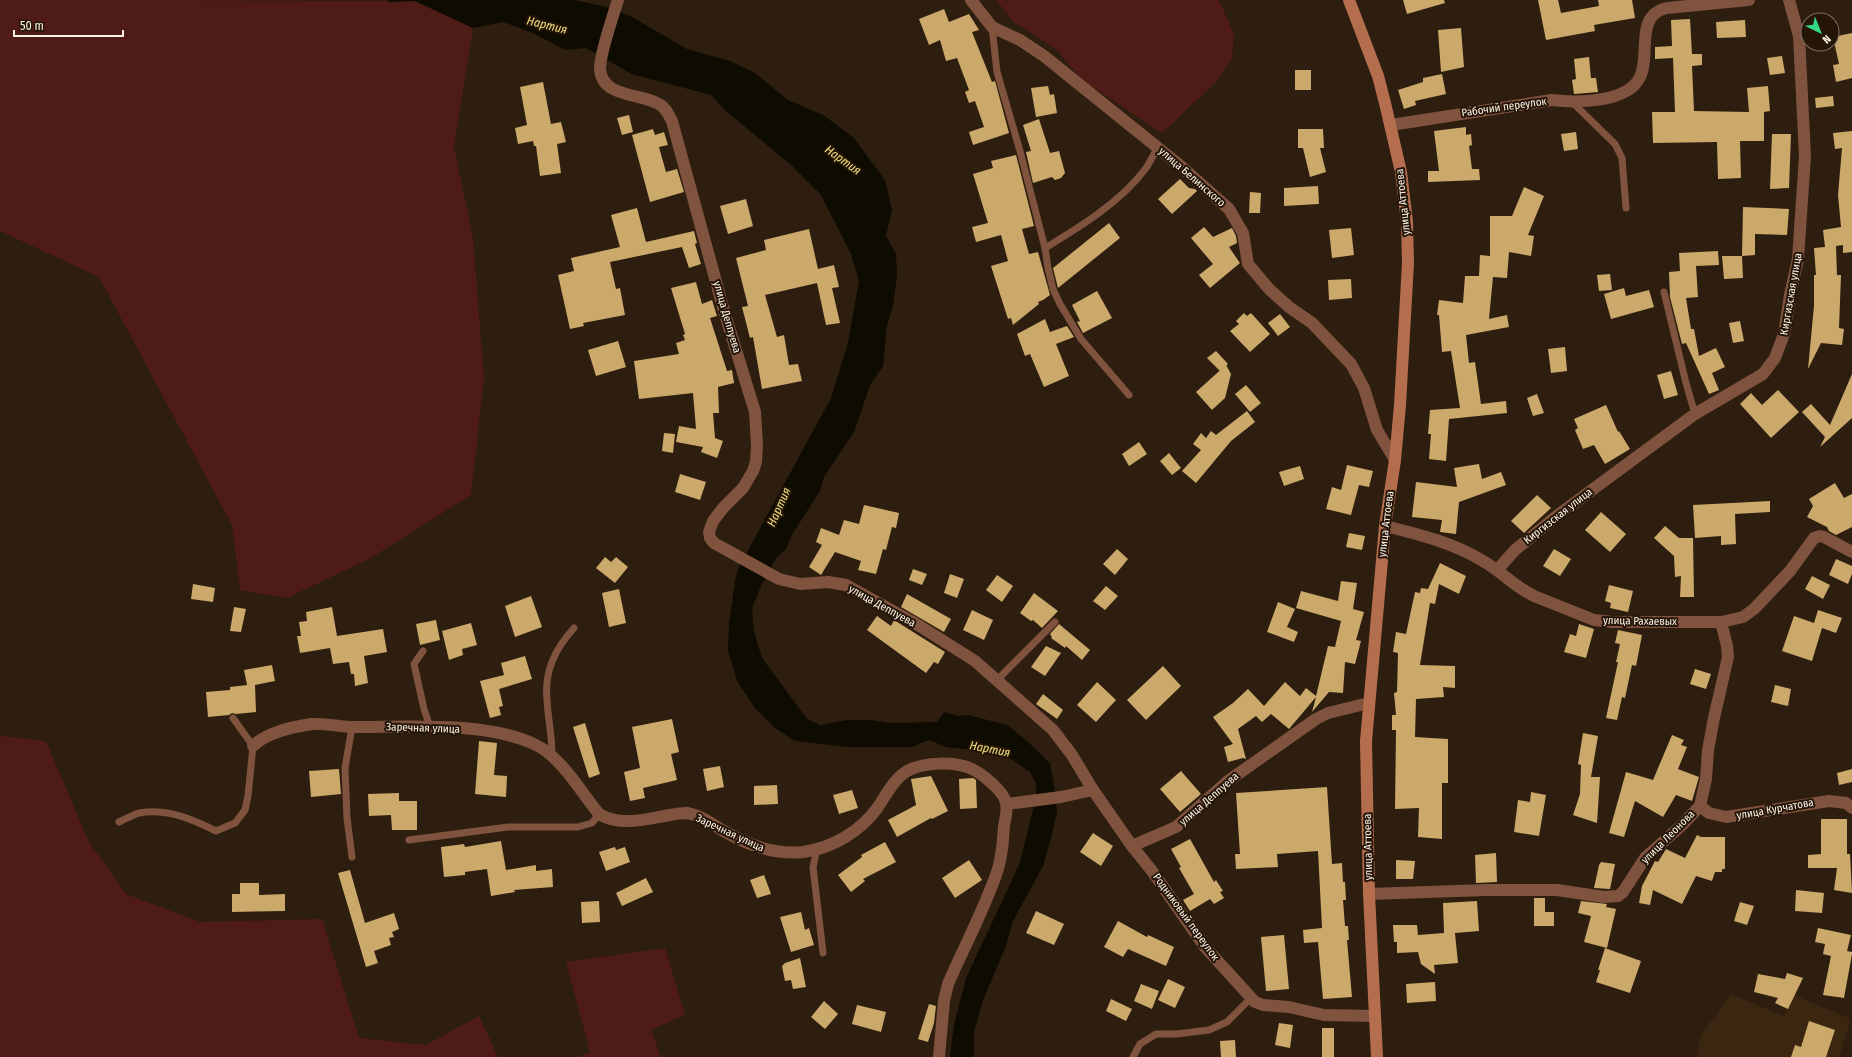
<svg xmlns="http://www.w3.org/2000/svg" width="1852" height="1057" viewBox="0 0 1852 1057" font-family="'Fira Sans Condensed',sans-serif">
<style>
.built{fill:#3b2612}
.green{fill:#4f1b17}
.water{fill:#0e0b00}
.building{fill:#cba96a}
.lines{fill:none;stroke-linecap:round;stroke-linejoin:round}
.lane{stroke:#80533f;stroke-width:7}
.street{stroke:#80533f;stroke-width:12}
.secondary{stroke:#b56e4d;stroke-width:12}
.labels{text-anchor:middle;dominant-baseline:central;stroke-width:4;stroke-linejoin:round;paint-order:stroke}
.street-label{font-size:11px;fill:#fdf2e9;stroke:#241507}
.water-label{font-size:12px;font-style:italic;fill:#f1e07e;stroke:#241507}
</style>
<rect width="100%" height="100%" fill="#2e1e10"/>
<path class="built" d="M1731,994L1783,1016L1794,995L1851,1019L1839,1057H1697L1701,1035Z"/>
<g class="green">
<path d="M0,0L415,1L473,28L454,147L473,238L484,378L471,495L371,558L287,598L240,590L232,525L99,277L0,231Z"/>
<path d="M996,0H1219L1234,35L1232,58L1214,84L1162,133L1082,80L1057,50L1013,21Z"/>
<path d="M0,736L46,741L89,842L126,894L200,922L322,919L359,1038L426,1045L479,1016L498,1057H0Z"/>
<path d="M665,948L685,1015L651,1030L661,1057H578L590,1052L566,962Z"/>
</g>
<path class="water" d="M387,0H574L607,7L632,17L687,49L730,61L755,73L788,100L823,115L853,137L885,180L892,210L886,236L896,254L897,276L893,306L887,325L883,366L870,385L854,432L824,477L820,491L793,533L786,549L776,558L761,586L752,608L754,632L762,658L807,719L820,725L848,720H871L890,723L937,722L944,712L958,716L968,715L1007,725L1028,742L1050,763L1054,785L1057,812L1051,838L1043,866L1013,921L1006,946L983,1000L974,1032V1057H950L954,1025L966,978L1020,863L1036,797V784L1030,772L1005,755L984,751L946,747L929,740L912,747H849L795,741L775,728L755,708L737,681L728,650L729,623L736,576L739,567L831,398L848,343L859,281L851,254L821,195L790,164L727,112L711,95L632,74L586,48L565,50L533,33L503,22L473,28L415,1L390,2Z"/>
<g class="building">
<path d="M1403,0H1444L1445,3L1407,14Z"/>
<path d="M1538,0H1558L1561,13L1599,6L1598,0H1632L1635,18L1594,25L1595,31L1546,40Z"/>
<path d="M944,9L949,22L969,14L979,30L972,32L992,82L995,81L1009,133L973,145L969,132L984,127L975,101L969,103L965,92L969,90L957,58L946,61L940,40L929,45L919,19Z"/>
<path d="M1690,19L1692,54H1702V65L1692,66L1694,111L1749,112L1747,88L1768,86L1770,111L1764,112V141H1740L1741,178L1718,179L1717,142L1653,143L1652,112H1675L1673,58L1655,59V47L1672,46L1671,20Z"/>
<path d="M1745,20L1746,37L1717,38L1716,22Z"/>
<path d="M1461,28L1464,67L1441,72L1438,30Z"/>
<path d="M1852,33V78L1836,82L1833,65L1839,64L1833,37Z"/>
<path d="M1782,56L1785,73L1770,75L1767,58Z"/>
<path d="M1589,57L1591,78H1596L1598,92L1574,94L1572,80L1576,79L1574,59Z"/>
<rect x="1295" y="70" width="16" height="20"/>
<path d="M1442,74L1446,94L1415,101L1416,105L1404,109L1398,90L1423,82V78Z"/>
<path d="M543,82L551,124L561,122L566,142L557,144L561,173L540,176L536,146H534L533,141L518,144L515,128L527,125L520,87Z"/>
<path d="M1048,86L1050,95L1054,94L1057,113L1036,117L1031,88Z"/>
<path d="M1833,96L1834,106L1816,108L1815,98Z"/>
<path d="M629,115L633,132L622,135L617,118Z"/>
<path d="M1039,119L1050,153L1059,151L1065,173L1061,178L1055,180L1052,177L1033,183L1026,152L1031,151L1023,125Z"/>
<path d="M1466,127V135L1471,134L1472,145L1469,146L1472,169H1479L1480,180L1428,182V171H1439L1434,131Z"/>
<path d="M653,129L655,135L664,132L668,145L659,147L666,172L677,169L684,192L650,202L632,135Z"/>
<path d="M1298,129H1323L1324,148H1320L1326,172L1310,177L1303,148H1298Z"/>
<path d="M1852,131V252L1843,253V245L1836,246L1837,275H1841L1839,328L1844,329L1842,345L1821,343L1808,369L1814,306V275H1816L1814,248L1825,247L1823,230L1841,227L1838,195L1842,148L1835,149L1833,133Z"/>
<path d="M1576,132L1578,149L1564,151L1561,134Z"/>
<path d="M1772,134H1791L1789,188L1770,189Z"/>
<path d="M1016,155L1034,226L1022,229L1029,254L1038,252L1050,295L1043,300L1038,302L1039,304L1013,325L1011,318L1008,319L991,266L1008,261L1001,235L976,242L972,227L988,223L973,174L993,168L991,161Z"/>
<path d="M1180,179L1189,188L1195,189L1197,191L1172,214L1158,199Z"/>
<path d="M1318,186L1319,204L1284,206V188Z"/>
<path d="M1524,187L1544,196L1528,235L1534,236L1531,256L1509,252L1507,278L1493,277L1489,319L1507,315L1509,327L1466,335L1469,363L1475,362L1481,404L1506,401L1507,413L1449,419L1446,461L1429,459L1431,434H1428L1430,410L1460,408L1451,351L1442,352L1439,315H1437L1439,300L1463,303L1465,276H1479L1480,255L1490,256V216H1512Z"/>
<path d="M1250,192L1261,193L1260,213H1249Z"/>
<path d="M746,199L753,226L728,234L720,206Z"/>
<path d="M1743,207L1789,209L1787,235L1755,234V255L1742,256Z"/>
<path d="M637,208L646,242L694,231L697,243L695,244L701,264L689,268L682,247L610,262L616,289L620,288L625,315L583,323L584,326L570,329L558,275L574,271L571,258L620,247L611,215Z"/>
<path d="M1109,223L1120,238L1058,288L1053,268Z"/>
<path d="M1204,227L1213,237L1232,228L1236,236L1237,243L1229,247L1240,263L1210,288L1199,275L1213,264L1191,238Z"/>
<path d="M1351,228L1354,255L1332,258L1329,230Z"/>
<path d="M809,229L818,269L834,265L839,287L832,288L840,323L826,325L817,283L765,295L777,337L784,335L789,365L798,364L802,381L762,389L753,337L750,338L742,307L748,306L736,258L766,250L764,240Z"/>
<path d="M1718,251L1719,265L1696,266L1698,297L1686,298L1691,329H1694L1699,356L1716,348L1725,367L1712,373L1719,390L1709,394L1686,343L1682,344L1670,297L1669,272L1680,271L1679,253Z"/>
<path d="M1722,256H1742L1743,278L1724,279Z"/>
<path d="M1610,274L1612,290L1599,291L1597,275Z"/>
<path d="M1351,279L1352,298L1329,300L1328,280Z"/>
<path d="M696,282L702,304L712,300L717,316L710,318L727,371L732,370L734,383L718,387L719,413H713L715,438L723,441L717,458L701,452L703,447L676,442L679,426L696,429L693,393L639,399L634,361L679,354L676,343L685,340L683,335L685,334L671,288Z"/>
<path d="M1624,288L1626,296L1649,290L1654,307L1611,319L1604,294Z"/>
<path d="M1097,291L1112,318L1083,333L1077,322L1080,321L1072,305Z"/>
<path d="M1244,313L1247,316L1251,313L1270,334L1250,352L1230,331L1239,324L1236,321Z"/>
<path d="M1280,314L1290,327L1278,336L1268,323Z"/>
<path d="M1045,319L1050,332L1067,326L1074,337L1056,344L1069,376L1044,387L1030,354L1025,356L1017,334Z"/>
<path d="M1740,321L1744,341L1733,343L1729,323Z"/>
<path d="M618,341L626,367L596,376L588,350Z"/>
<path d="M1565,347L1567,371L1551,373L1548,349Z"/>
<path d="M1216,351L1228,364L1220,371L1207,358Z"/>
<path d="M1226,365L1231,374L1225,398L1212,410L1196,392Z"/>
<path d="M1671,371L1678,395L1664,399L1657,375Z"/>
<path d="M1852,374V418L1820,447L1825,437L1802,412L1811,404L1830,425Z"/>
<path d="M1246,385L1261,403L1250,412L1235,394Z"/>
<path d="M1778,390L1799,412L1771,438L1740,404L1751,393L1762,405Z"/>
<path d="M1537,394L1544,413L1533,416L1527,398Z"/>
<path d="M1606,405L1618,432L1619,431L1630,449L1605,464L1594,445L1583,449L1575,430L1578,428L1574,419Z"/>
<path d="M1247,411L1255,422L1231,441L1196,483L1182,471L1201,450L1193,444L1201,433L1206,438L1211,431L1216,435Z"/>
<path d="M664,433L675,434L673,453L662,451Z"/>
<path d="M1139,442L1147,454L1129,466L1122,454Z"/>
<path d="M1169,453L1181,468L1172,475L1160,461Z"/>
<path d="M1479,464L1482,479L1501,472L1506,485L1459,502L1456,534L1440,532L1442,520L1412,517L1416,482L1457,487L1454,468Z"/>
<path d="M1347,465L1373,471L1369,487L1359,485L1351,515L1326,509L1332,487L1341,490Z"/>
<path d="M1300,466L1304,479L1284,486L1279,472Z"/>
<path d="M680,474L706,482L700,500L675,492Z"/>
<path d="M1835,483L1844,498L1852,494V527L1836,535L1829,531L1827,527L1807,517L1813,506L1809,499Z"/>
<path d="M1537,495L1551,508L1524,533L1511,521Z"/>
<path d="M1770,501V512L1735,514L1736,544L1721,545V536L1695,538L1693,505Z"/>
<path d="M864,505L899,513L896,528L892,527L886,550L883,549L876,574L858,570L861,561L835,552L821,575L809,567L822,545L816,542L821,528L839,535L844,520L859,524Z"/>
<path d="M1601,512L1626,534L1610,552L1585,530Z"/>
<path d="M1665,526L1679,538H1693L1694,597H1680L1681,576L1675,577L1674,556L1654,538Z"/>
<path d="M1349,533L1365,536L1362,550L1346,547Z"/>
<path d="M1117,549L1128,559L1115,575L1103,564Z"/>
<path d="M1554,549L1571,559L1560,576L1543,566Z"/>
<path d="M605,557L611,562L616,557L628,567L615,583L596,568Z"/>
<path d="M1836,559L1852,566V574L1848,584L1829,575Z"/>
<path d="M1440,563L1466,576L1459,594L1439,584L1435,604L1430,603L1420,665L1455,666V688L1443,687L1444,697L1416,699L1415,737L1448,739V783H1442V839L1418,837L1419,808L1395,809L1396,730H1392V715H1396L1394,693L1397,692L1398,653L1393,652L1396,632L1406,634L1415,592L1420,593L1421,588L1428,589Z"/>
<path d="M913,569L927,574L922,585L909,580Z"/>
<path d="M950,574L964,579L957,598L944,593Z"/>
<path d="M997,575L1013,586L1002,602L986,590Z"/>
<path d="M1812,576L1830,585L1823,599L1805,589Z"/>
<path d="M1341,581L1357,583L1353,609L1364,612L1356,640L1361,641L1355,664L1345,662L1343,693L1329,692L1312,712L1316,697L1289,729L1271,714L1262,722L1256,716L1238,729L1246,759L1243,758L1228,762L1224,747L1233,744L1213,717L1233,703L1248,689L1264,706L1285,682L1300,696L1306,688L1316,696L1328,646L1335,647L1341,621L1296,608L1301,591L1338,601Z"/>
<path d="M193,584L215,588L213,602L191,599Z"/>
<path d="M1609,585L1633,591L1628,612L1610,608L1611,603L1605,601Z"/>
<path d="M1106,586L1118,596L1105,610L1093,601Z"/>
<path d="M619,589L626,623L609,627L602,593Z"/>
<path d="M1034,593L1058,611L1042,628L1033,620L1031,621L1020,613Z"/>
<path d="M907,594L951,619L944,632L901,607Z"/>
<path d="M531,596L542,627L515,637L505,606Z"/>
<path d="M1278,602L1295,609L1287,627L1298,632L1294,642L1267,632Z"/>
<path d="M234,607L246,609L241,632L230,631Z"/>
<path d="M332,607L337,636L383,629L387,652L364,656L368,683L355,686L354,674H351L349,662L333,664L330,648L300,653L297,636H301L299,622L307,621L306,612Z"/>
<path d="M972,610L993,620L984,640L963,630Z"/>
<path d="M1818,610L1842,618L1836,633L1822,628L1812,661L1782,651L1794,616L1814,623Z"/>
<path d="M877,616L891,626L894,620L945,652L938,664L934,662L926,673L867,630Z"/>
<path d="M436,620L440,640L420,645L416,624Z"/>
<path d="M471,623L477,645L462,649L463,655L449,660L442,631Z"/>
<path d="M1059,624L1090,650L1082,660L1066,646L1065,648L1051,638L1052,637L1050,634Z"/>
<path d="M1579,624L1594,629L1586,658L1564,652L1570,634L1576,636Z"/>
<path d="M1618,630L1642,635L1636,666L1632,665L1625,698L1622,697L1617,720L1606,718L1618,662H1616L1620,644L1615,643Z"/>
<path d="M1046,646L1061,653L1045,676L1031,667Z"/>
<path d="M525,656L532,679L499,689L503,706L499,707L501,715L490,718L480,681L504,675L501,663Z"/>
<path d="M272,665L275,681L255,685L256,712L236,714L232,713L229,715L208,717L206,692L230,690V687L247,685L244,670Z"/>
<path d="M1163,666L1181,686L1146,720L1127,700Z"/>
<path d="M1695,669L1711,674L1706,689L1690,684Z"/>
<path d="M1097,682L1116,700L1096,722L1077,705Z"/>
<path d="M1775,685L1791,689L1788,706L1771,702Z"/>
<path d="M1043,694L1063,710L1057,719L1036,704Z"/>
<path d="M672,719L679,752L671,754L677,780L643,788L645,798L630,801L624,772L640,768L632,727Z"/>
<path d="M585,723L600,774L589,778L573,727Z"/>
<path d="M1583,733L1598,736L1591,777H1600L1597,823L1573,815L1580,794L1581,765L1578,764Z"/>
<path d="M1672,735L1684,740L1681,745L1687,747L1678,769L1699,777L1692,801L1676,795L1663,817L1635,801L1624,837L1609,833L1626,772L1653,780Z"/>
<path d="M479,741L497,743L494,775L507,776L506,797L475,794Z"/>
<path d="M720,766L724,787L707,791L703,769Z"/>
<path d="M339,769L341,794L311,797L309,771Z"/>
<path d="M1852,769V782L1839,785L1837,773Z"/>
<path d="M1181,771L1201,794L1180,812L1160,789Z"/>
<path d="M931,776L948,811L932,819L931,818L897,837L888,820L916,805L911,779Z"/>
<path d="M973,778L976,780L977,808L960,809L959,779Z"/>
<path d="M777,785L778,804L754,805V786Z"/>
<path d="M1327,787L1332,864L1342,863L1343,882H1345L1346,900H1343L1345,926H1348L1349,940H1347L1352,997L1323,999L1318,942L1304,943L1303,930L1322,928L1318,851L1277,854L1278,867L1236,869L1235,854H1240L1236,793Z"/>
<path d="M852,790L858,808L839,814L833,795Z"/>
<path d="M1531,792L1546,795L1539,836L1514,832L1518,800L1530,802Z"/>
<path d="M399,793V801H417V830H392L391,815L369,816L368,794Z"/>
<path d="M1821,819H1847V854H1850L1852,893L1834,890L1837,868H1808V855L1821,854Z"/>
<path d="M1093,833L1113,846L1101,866L1080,852Z"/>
<path d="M1697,835L1701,837H1725V869H1722V872H1715L1712,881L1696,876L1682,904L1653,890L1650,905L1639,903L1642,886L1655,861L1658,862L1666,849L1685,858Z"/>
<path d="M1190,839L1214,882L1216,880L1223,891L1220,892L1224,898L1214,904L1210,899L1190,911L1183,900L1194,894L1179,868L1181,867L1171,849Z"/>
<path d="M501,841L506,870L536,865V871L552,869L553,887L514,890L515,892L491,896L487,869L465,872V875L444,877L441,847L464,844L465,847Z"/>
<path d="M885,842L896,862L863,879L865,881L851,892L838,875L862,857L861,855Z"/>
<path d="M615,847L616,850L625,847L630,862L606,871L599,852Z"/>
<path d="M1496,853L1497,882L1476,883L1475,855Z"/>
<path d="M969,860L982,880L955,898L942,878Z"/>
<path d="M1396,860L1415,861L1413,879H1396Z"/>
<path d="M1601,862L1615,864L1610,889L1594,888L1599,865Z"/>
<path d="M350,870L365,923L394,913L399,929L392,932L394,937L389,938L391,945L374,951L378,963L366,967L338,873Z"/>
<path d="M764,875L771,894L757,898L750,880Z"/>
<path d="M646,878L653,892L622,906L616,893Z"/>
<path d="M240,883H259V895L285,894V911L232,912V894H240Z"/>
<path d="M1796,890L1824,893L1822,913L1795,911Z"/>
<path d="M1534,898H1545V912H1554V926H1534Z"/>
<path d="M599,901L600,922L582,923L581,902Z"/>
<path d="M1477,901L1479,931L1455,933L1458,963L1434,965L1435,974L1421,964L1418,952L1397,953V942H1394L1393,925H1417L1418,935L1444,933L1443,903Z"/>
<path d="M1581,901L1607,904L1606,907L1616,909L1607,948L1584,942L1591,916L1578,913Z"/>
<path d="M1740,902L1754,906L1747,925L1734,921Z"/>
<path d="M1036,911L1064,924L1054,945L1026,933Z"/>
<path d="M801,912L805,930L809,928L814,945L791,952L780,917Z"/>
<path d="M1118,921L1147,937L1148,935L1174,947L1166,966L1128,949L1123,957L1104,947Z"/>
<path d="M1818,928L1851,935L1847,951L1852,952V954L1844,998L1823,995L1831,956L1823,954L1825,944L1815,942Z"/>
<path d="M1284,935L1289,989L1266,991L1261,937Z"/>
<path d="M1605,948L1641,961L1630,993L1596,982L1600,970H1598Z"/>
<path d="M800,958L806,987L793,989L791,980L785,981L782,966L785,963Z"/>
<path d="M1787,973L1803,978L1788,1009L1775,1003L1778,998L1754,992L1758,974L1785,979Z"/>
<path d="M1168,979L1185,987L1175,1008L1158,1000Z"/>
<path d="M1435,982L1436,1001L1407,1003L1406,984Z"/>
<path d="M1141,984L1159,991L1152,1009L1134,1001Z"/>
<path d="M1111,999L1132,1009L1126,1021L1106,1011Z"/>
<path d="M824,1001L838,1014L825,1029L811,1017Z"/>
<path d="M929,1004L936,1006L934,1023L928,1042L918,1039Z"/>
<path d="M857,1005L886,1012L881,1032L852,1024Z"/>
<path d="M1809,1021L1835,1030L1826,1057H1791L1795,1045L1801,1047Z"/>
<path d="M1279,1023L1293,1025L1290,1048L1275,1045Z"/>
<rect x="1322" y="1028" width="12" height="29"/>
<path d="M1235,1040L1236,1057H1221L1220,1041Z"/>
</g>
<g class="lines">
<g class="lane">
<path d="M992,27L997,72L1020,151L1045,248L1048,268L1053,289L1060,304L1081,339L1129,395"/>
<path d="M1572,102L1615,144L1622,158L1626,208"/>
<path d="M1045,248C1080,227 1122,201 1146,168C1150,162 1154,154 1158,147"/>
<path d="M1664,292L1686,383L1695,414"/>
<path d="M423,651L414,664L424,709L430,727"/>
<path d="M997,680L1055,622"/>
<path d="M552,755C552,735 548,719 547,700C544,671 555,649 574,628"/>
<path d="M119,822C125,819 133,815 139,813C167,808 192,819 216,831L235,823L245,810L248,796L253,746L233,718"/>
<path d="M409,840L508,827H578L592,823L599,814"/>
<path d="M817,849L813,867L823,953"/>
<path d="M352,857L347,818L345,768L352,727"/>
<path d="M1133,1057L1140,1044L1156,1034H1177L1209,1030L1227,1022L1250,999"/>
</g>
<g class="street">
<path d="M618,0C613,16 600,53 600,69C602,98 641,93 659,104C666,108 668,114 672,121L724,311L755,412L757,446L756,462L753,471L743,488L723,508L713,521L709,532L710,538L714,543L779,579L800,584L828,582L846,585L918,625L975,661L1053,730L1072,755L1093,790L1132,846L1176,827L1228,781L1316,719L1328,713L1369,703"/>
<path d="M971,0L992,27L1020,40L1044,56L1183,168L1229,209L1243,233L1248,264L1269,289L1289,307L1312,323L1351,364L1364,388L1377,430L1395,460"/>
<path d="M1391,125L1552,100C1576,103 1628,103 1640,77C1651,55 1634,15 1667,8L1749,0"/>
<path d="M1385,526C1418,534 1454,543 1483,561C1501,571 1515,587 1534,596L1594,620L1612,622H1721L1743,617L1754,609L1790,571L1814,538L1820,536L1824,537L1852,552"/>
<path d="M1497,570L1515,550L1558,515L1695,414L1763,374L1775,358L1784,334L1790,295L1798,259L1805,156L1799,36L1789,0"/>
<path d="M253,746C267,732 292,727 312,724C326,723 340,727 354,727C408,727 488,721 536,745C562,758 581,792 599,814C621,827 646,819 670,815C675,814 681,813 687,813C700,815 711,823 722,830C747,845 774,855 803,852C833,848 861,831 878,807C886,795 894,779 907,771C924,762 954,761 972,769C982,774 1004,791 1006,803C1008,810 1005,820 1004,826C1003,842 1002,857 997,872C984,910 964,947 948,984L944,1001L939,1057"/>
<path d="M1007,804L1061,797L1093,790"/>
<path d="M1700,806L1709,813L1726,817L1829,801L1846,803L1852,808"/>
<path d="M1132,846L1152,871L1205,947L1255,1002L1263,1005L1289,1007L1324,1015L1375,1016"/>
<path d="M1369,894L1486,890H1557L1604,897L1618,896L1623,892L1645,858L1682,825L1700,806L1706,779L1708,750L1714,718L1728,657L1727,646L1721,622"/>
</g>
<path class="secondary" d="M1349,0L1378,76L1385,103L1401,172L1407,222L1408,263L1400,405L1395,460L1385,526L1366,741L1369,894L1377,1057"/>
</g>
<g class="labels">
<g class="street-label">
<text transform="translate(1504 107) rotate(-8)">Рабочий переулок</text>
<text transform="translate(1192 177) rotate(41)">улица Белинского</text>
<text transform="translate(1403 202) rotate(-96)">улица Аттоева</text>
<text transform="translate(1791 294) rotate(-80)">Киргизская улица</text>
<text transform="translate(727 317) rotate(74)">улица Деппуева</text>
<text transform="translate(1558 516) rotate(-38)">Киргизская улица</text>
<text transform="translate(1386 524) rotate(-83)">улица Аттоева</text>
<text transform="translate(882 606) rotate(29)">улица Деппуева</text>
<text transform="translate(1640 621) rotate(1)">улица Рахаевых</text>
<text transform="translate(423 728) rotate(2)">Заречная улица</text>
<text transform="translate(1209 799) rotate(-41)">улица Деппуева</text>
<text transform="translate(1775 809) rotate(-10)">улица Курчатова</text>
<text transform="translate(730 833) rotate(25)">Заречная улица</text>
<text transform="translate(1668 837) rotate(-45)">улица Леонова</text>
<text transform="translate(1368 847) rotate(-91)">улица Аттоева</text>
<text transform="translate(1186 917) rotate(54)">Родниковый переулок</text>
</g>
<g class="water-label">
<text transform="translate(547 25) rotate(14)">Нартия</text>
<text transform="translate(843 160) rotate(36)">Нартия</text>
<text transform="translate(779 507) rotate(-66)">Нартия</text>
<text transform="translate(990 749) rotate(11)">Нартия</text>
</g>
</g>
<g transform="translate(1820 32) rotate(137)"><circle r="19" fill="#241507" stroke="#7b6d61"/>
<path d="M0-3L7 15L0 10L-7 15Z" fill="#32d882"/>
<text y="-6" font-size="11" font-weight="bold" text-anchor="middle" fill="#fdf2e9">N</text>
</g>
<path d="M14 30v6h109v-6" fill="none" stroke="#fdf2e9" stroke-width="2"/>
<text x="20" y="30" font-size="12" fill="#fdf2e9" stroke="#241507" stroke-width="3" paint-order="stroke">50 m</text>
</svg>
